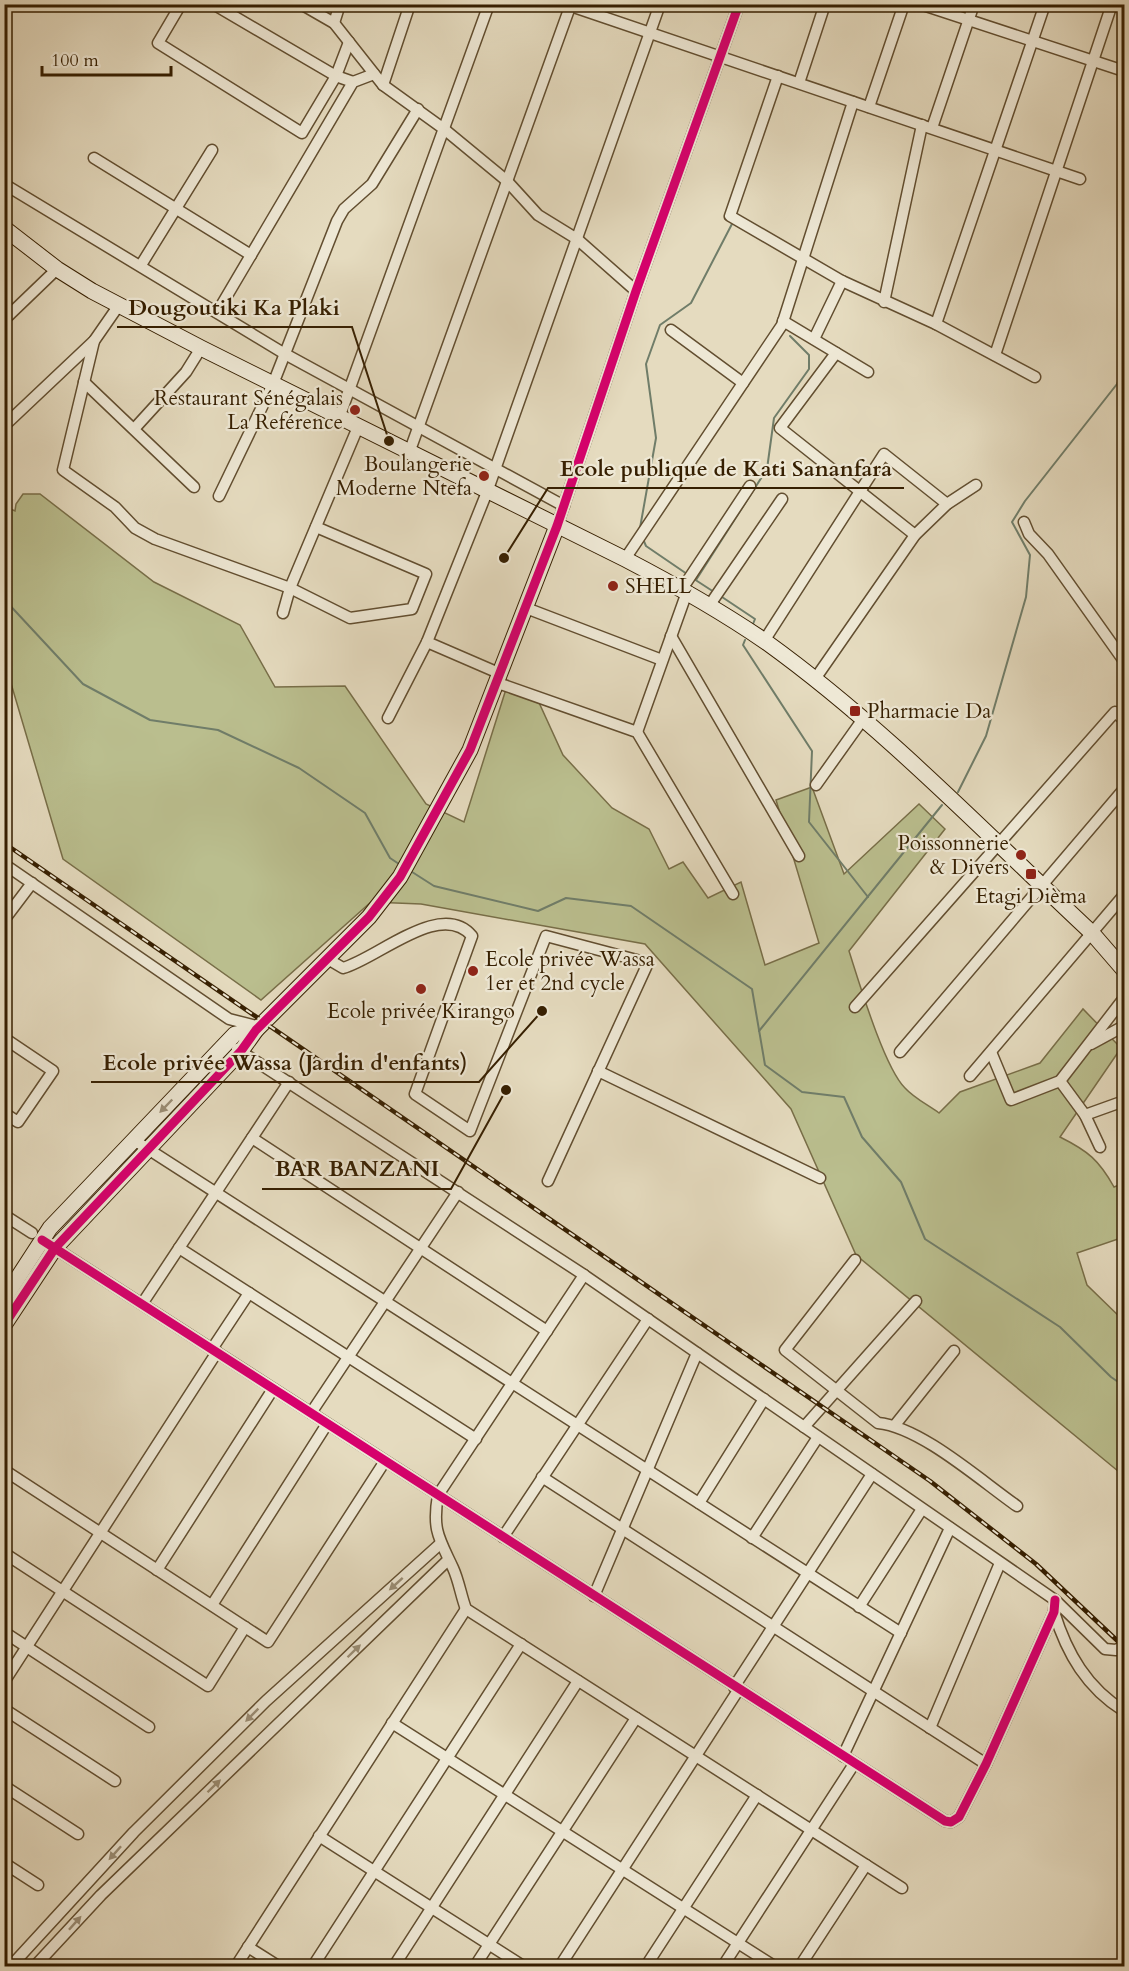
<svg xmlns="http://www.w3.org/2000/svg" width="1129" height="1971" viewBox="0 0 1129 1971" font-family="Cardo,serif">
<style>
.green{fill:#babe8e;stroke:#786e48;stroke-width:1.5}
.lines{fill:none;stroke-linecap:round;stroke-linejoin:round}
.stream{stroke:#707d69;stroke-width:2}
.street-casing{stroke:#624e30;stroke-width:13}
.secondary-casing{stroke:#361f01;stroke-width:17}
.street{stroke:#eee8d5;stroke-width:10}
.secondary{stroke:#eee8d5;stroke-width:15}
.rail-casing{stroke:#361f01;stroke-width:4.5}
.rail{stroke:#eee8d5;stroke-width:2;stroke-dasharray:7;stroke-linecap:butt}
.cycleway-casing{stroke:#eee8d5;stroke-width:13}
.cycleway{stroke:#d6006c;stroke-width:9}
.oneway{fill:#9b8e76}
.poi-dot{fill:#8f2418;stroke:#eee8d5;stroke-width:2}
.labels{text-anchor:middle;dominant-baseline:central;stroke-width:4.5;stroke-linejoin:round;paint-order:stroke}
.poi-label{font-size:21px;fill:#361f01;stroke:#eee8d5;text-anchor:end}
.leader{fill:none;stroke:#361f01;stroke-width:2}
.callout-dot{fill:#361f01;stroke:#eee8d5;stroke-width:2}
.callout-label{font-size:22px;text-anchor:middle;font-weight:bold;fill:#361f01;stroke:#eee8d5;stroke-width:4.5;stroke-linejoin:round;paint-order:stroke}
</style>
<rect width="100%" height="100%" fill="#e5dbbf"/>
<filter id="stains"><feTurbulence type="fractalNoise" baseFrequency=".00333" numOctaves="4"/><feColorMatrix values="0 0 0 0 .2 0 0 0 0 .09 0 0 0 0 .02 0 0 0 .5 -.17"/></filter>
<radialGradient id="worn" r=".72"><stop offset=".6" stop-color="#630" stop-opacity="0"/><stop offset="1" stop-color="#630" stop-opacity=".3"/></radialGradient>
<path class="green" d="M23,494H40L154,582L240,625L275,687L345,686L426,804L464,822L507,686L535,694L563,755L612,808L649,829L669,869L683,862L708,898L741,882L765,965L819,943L776,800L812,787L844,874L919,804L945,829L849,951C859,982 884,1067 905,1088C914,1098 928,1105 939,1113L960,1092L1040,1063L1083,1009L1121,1048L1060,1137C1088,1151 1099,1160 1114,1187L1124,1183V1237L1077,1253L1087,1285L1124,1321V1476L856,1255L791,1109L645,944L421,904L371,902L261,1000L63,859L10,680L5,677L4,506L15,511L16,504Z"/>
<g class="lines">
<g class="stream">
<path d="M640,528L656,438L646,364L660,325L691,303L733,222"/>
<path d="M643,539L646,546L687,574"/>
<path d="M694,579L714,592"/>
<path d="M696,580L767,469L774,418L809,369V355L790,336"/>
<path d="M719,595L755,619L753,624"/>
<path d="M4,599L83,684L150,720L218,730L299,768L365,813L390,858L399,864"/>
<path d="M745,640L743,645L812,751L809,822L868,897"/>
<path d="M958,792L986,736L1026,597L1030,555L1012,522L1025,501L1117,384L1124,369"/>
<path d="M409,870L434,886L538,911L566,898L631,906L752,989L765,1065L802,1092L844,1097L862,1137L901,1182L925,1239L1060,1327L1111,1377L1124,1386"/>
<path d="M759,1031L942,805"/>
</g>
<defs>
<g id="street">
<path d="M181,4L158,43L302,133L336,76L349,42"/>
<path d="M213,4L336,76L353,82"/>
<path d="M301,4L334,23L383,85L444,129L507,181L538,215L577,239L636,291"/>
<path d="M565,4L1080,179"/>
<path d="M920,4L1124,71"/>
<path d="M334,23L340,4"/>
<path d="M778,76L730,216L842,281L936,324L1035,377"/>
<path d="M799,83L825,4"/>
<path d="M383,85L410,4"/>
<path d="M869,107L904,4"/>
<path d="M932,128L974,4"/>
<path d="M94,158L251,255"/>
<path d="M4,184L285,354L564,506"/>
<path d="M141,265L212,150"/>
<path d="M884,302L922,125"/>
<path d="M218,311L353,82L374,74"/>
<path d="M4,320L57,269"/>
<path d="M783,321L868,372"/>
<path d="M936,324L1045,4"/>
<path d="M671,330L743,383"/>
<path d="M814,339L842,281"/>
<path d="M94,341L63,470L115,507L135,528L155,539L290,588L350,618L412,609L426,574L316,527"/>
<path d="M836,353L780,428L915,535"/>
<path d="M995,355L1112,4"/>
<path d="M84,382L194,487"/>
<path d="M339,418L489,4"/>
<path d="M4,426L94,341L119,305"/>
<path d="M134,429L186,372L201,348"/>
<path d="M409,453L571,4"/>
<path d="M219,496L273,384L337,221L344,209L372,184L418,109"/>
<path d="M1024,522L1029,534L1048,554L1124,661"/>
<path d="M557,526L636,291L739,4"/>
<path d="M625,559L782,325L853,102"/>
<path d="M682,589L750,486"/>
<path d="M709,606L782,499"/>
<path d="M526,608L662,660"/>
<path d="M283,613L290,588L358,427"/>
<path d="M671,636L799,856"/>
<path d="M764,641L884,454L947,504"/>
<path d="M427,642L501,674"/>
<path d="M815,679L915,535L947,504L976,485"/>
<path d="M498,683L637,732L733,894"/>
<path d="M388,718L427,642L487,492L660,4"/>
<path d="M637,732L687,592"/>
<path d="M816,785L863,719"/>
<path d="M4,864L229,1019L260,1027"/>
<path d="M4,920L32,883"/>
<path d="M326,958L343,968C377,959 441,899 472,936L415,1094L470,1131L546,936L648,963L548,1181"/>
<path d="M855,1007L1115,712L1124,720"/>
<path d="M4,1038L53,1071L18,1122L4,1113"/>
<path d="M1091,1044L1124,1026"/>
<path d="M237,1049L584,1275L1055,1600L1105,1649L1116,1650L1124,1646"/>
<path d="M900,1052L1124,789"/>
<path d="M991,1052L1011,1100L1060,1081L1124,998"/>
<path d="M598,1071L820,1178"/>
<path d="M970,1076L1124,895"/>
<path d="M1060,1081L1085,1115L1100,1147"/>
<path d="M1085,1115L1124,1101"/>
<path d="M252,1138L547,1331"/>
<path d="M134,1140L901,1633"/>
<path d="M4,1215L32,1233"/>
<path d="M50,1245L945,1821L951,1822L959,1817L986,1764L1054,1612L1055,1600"/>
<path d="M179,1248L476,1439"/>
<path d="M855,1260L785,1350L878,1423C921,1427 981,1481 1017,1506"/>
<path d="M584,1275L438,1495C432,1530 439,1538 453,1568C459,1581 461,1596 466,1609L902,1888"/>
<path d="M142,1304L289,1082"/>
<path d="M212,1349L249,1293"/>
<path d="M311,1413L458,1192"/>
<path d="M895,1425L954,1351"/>
<path d="M804,1427L916,1301"/>
<path d="M4,1470L268,1642L385,1461"/>
<path d="M542,1477L986,1764"/>
<path d="M699,1503L764,1399"/>
<path d="M503,1537L648,1319"/>
<path d="M752,1538L818,1437"/>
<path d="M4,1553L208,1686L245,1627"/>
<path d="M157,1570L273,1389"/>
<path d="M594,1596L697,1353"/>
<path d="M212,1605L327,1424"/>
<path d="M859,1607L922,1509"/>
<path d="M1054,1612C1067,1654 1087,1688 1124,1711"/>
<path d="M4,1632L149,1727"/>
<path d="M4,1682L217,1352"/>
<path d="M734,1687L872,1474"/>
<path d="M4,1709L115,1781"/>
<path d="M392,1723L774,1966"/>
<path d="M930,1728L1000,1563"/>
<path d="M843,1756L950,1528"/>
<path d="M4,1786L78,1834"/>
<path d="M319,1836L523,1966"/>
<path d="M4,1863L38,1885"/>
<path d="M248,1947L278,1966"/>
<path d="M11,1966L134,1832L266,1701L440,1544"/>
<path d="M35,1966L101,1895L448,1560"/>
<path d="M236,1966L466,1609"/>
<path d="M313,1966L521,1644"/>
<path d="M394,1966L578,1681"/>
<path d="M475,1966L636,1718"/>
<path d="M560,1966L739,1689"/>
<path d="M646,1966L757,1795"/>
<path d="M723,1966L854,1764"/>
<path d="M800,1966L866,1865"/>
</g>
<g id="secondary">
<path d="M4,228L57,269L92,291L201,348L625,559C673,584 721,611 766,642C884,727 986,834 1092,933L1124,970"/>
<path d="M4,1299L50,1228L235,1034L256,1030"/>
<path d="M4,1325L55,1248L241,1051L256,1030L369,917L400,877L470,750L557,526"/>
</g>
</defs>
<use href="#street" class="street-casing"/>
<use href="#secondary" class="secondary-casing"/>
<use href="#street" class="street"/>
<use href="#secondary" class="secondary"/>
<defs>
<path id="rail" d="M4,843L930,1481L1036,1564L1124,1647"/>
</defs>
<use href="#rail" class="rail-casing"/>
<use href="#rail" class="rail"/>
<defs>
<g id="cycleway">
<path d="M42,1240L945,1821L951,1822L959,1817L986,1764L1054,1612L1055,1600"/>
<path d="M4,1325L55,1248L241,1051L256,1030L369,917L400,877L470,750L557,526L636,291L739,4"/>
</g>
</defs>
<use href="#cycleway" class="cycleway-casing"/>
<use href="#cycleway" class="cycleway"/>
</g>
<defs><path id="oneway-solid" d="M-6-.8H1V-3.2L6.5 0L1 3.2V.8H-6Z" transform="scale(1.5)"/></defs>
<g class="oneway">
<use href="#oneway-solid" transform="translate(166 1106) rotate(134)"/>
<use href="#oneway-solid" transform="translate(396 1584) rotate(138)"/>
<use href="#oneway-solid" transform="translate(354 1651) rotate(-44)"/>
<use href="#oneway-solid" transform="translate(252 1715) rotate(135)"/>
<use href="#oneway-solid" transform="translate(214 1786) rotate(-44)"/>
<use href="#oneway-solid" transform="translate(115 1853) rotate(132)"/>
<use href="#oneway-solid" transform="translate(75 1923) rotate(-48)"/>
</g>
<g class="poi-dot">
<circle cx="355" cy="410" r="6"/>
<circle cx="484" cy="476" r="6"/>
<circle cx="613" cy="586" r="6"/>
<rect x="849" y="705" width="12" height="12" rx="3"/>
<circle cx="1021" cy="855" r="6"/>
<rect x="1025" y="868" width="12" height="12" rx="3"/>
<circle cx="473" cy="971" r="6"/>
<circle cx="421" cy="989" r="6"/>
</g>
<g class="labels">
<g class="poi-label">
<text x="343" y="398">Restaurant Sénégalais<tspan x="343" dy="24">La Reférence</tspan></text>
<text x="472" y="464">Boulangerie<tspan x="472" dy="24">Moderne Ntefa</tspan></text>
<text x="625" y="586" text-anchor="start">SHELL</text>
<text x="867" y="711" text-anchor="start">Pharmacie Da</text>
<text x="1009" y="843">Poissonnerie<tspan x="1009" dy="24">&amp; Divers</tspan></text>
<text x="1031" y="896" text-anchor="middle">Etagi Dièma</text>
<text x="485" y="959" text-anchor="start">Ecole privée Wassa<tspan x="485" dy="24">1er et 2nd cycle</tspan></text>
<text x="421" y="1011" text-anchor="middle">Ecole privée Kirango</text>
</g>
</g>
<path class="leader" d="M389 441L352 327H117M504 558L548 488H904M542 1011L479 1082H91M506 1090L451 1189H262"/>
<g class="callout-dot">
<circle cx="389" cy="441" r="6"/>
<circle cx="504" cy="558" r="6"/>
<circle cx="542" cy="1011" r="6"/>
<circle cx="506" cy="1090" r="6"/>
</g>
<g class="callout-label">
<text x="234" y="315">Dougoutiki Ka Plaki</text>
<text x="726" y="476">Ecole publique de Kati Sananfara</text>
<text x="285" y="1070">Ecole privée Wassa (Jardin d'enfants)</text>
<text x="357" y="1176">BAR BANZANI</text>
</g>
<rect width="1129" height="1971" fill="none" stroke="#e5dbbf" stroke-width="24"/>
<rect x="6" y="6" width="1117" height="1959" fill="none" stroke="#361f01" stroke-width="3"/>
<rect x="12" y="12" width="1105" height="1947" fill="none" stroke="#361f01" stroke-width="1.5"/>
<path d="M42 66v9h129v-9" fill="none" stroke="#361f01" stroke-width="3"/>
<text x="51" y="66" font-size="18" fill="#361f01" stroke="#eee8d5" stroke-width="4.5" paint-order="stroke">100 m</text>
<rect width="100%" height="100%" filter="url(#stains)"/>
<rect width="100%" height="100%" fill="url(#worn)"/>
</svg>
